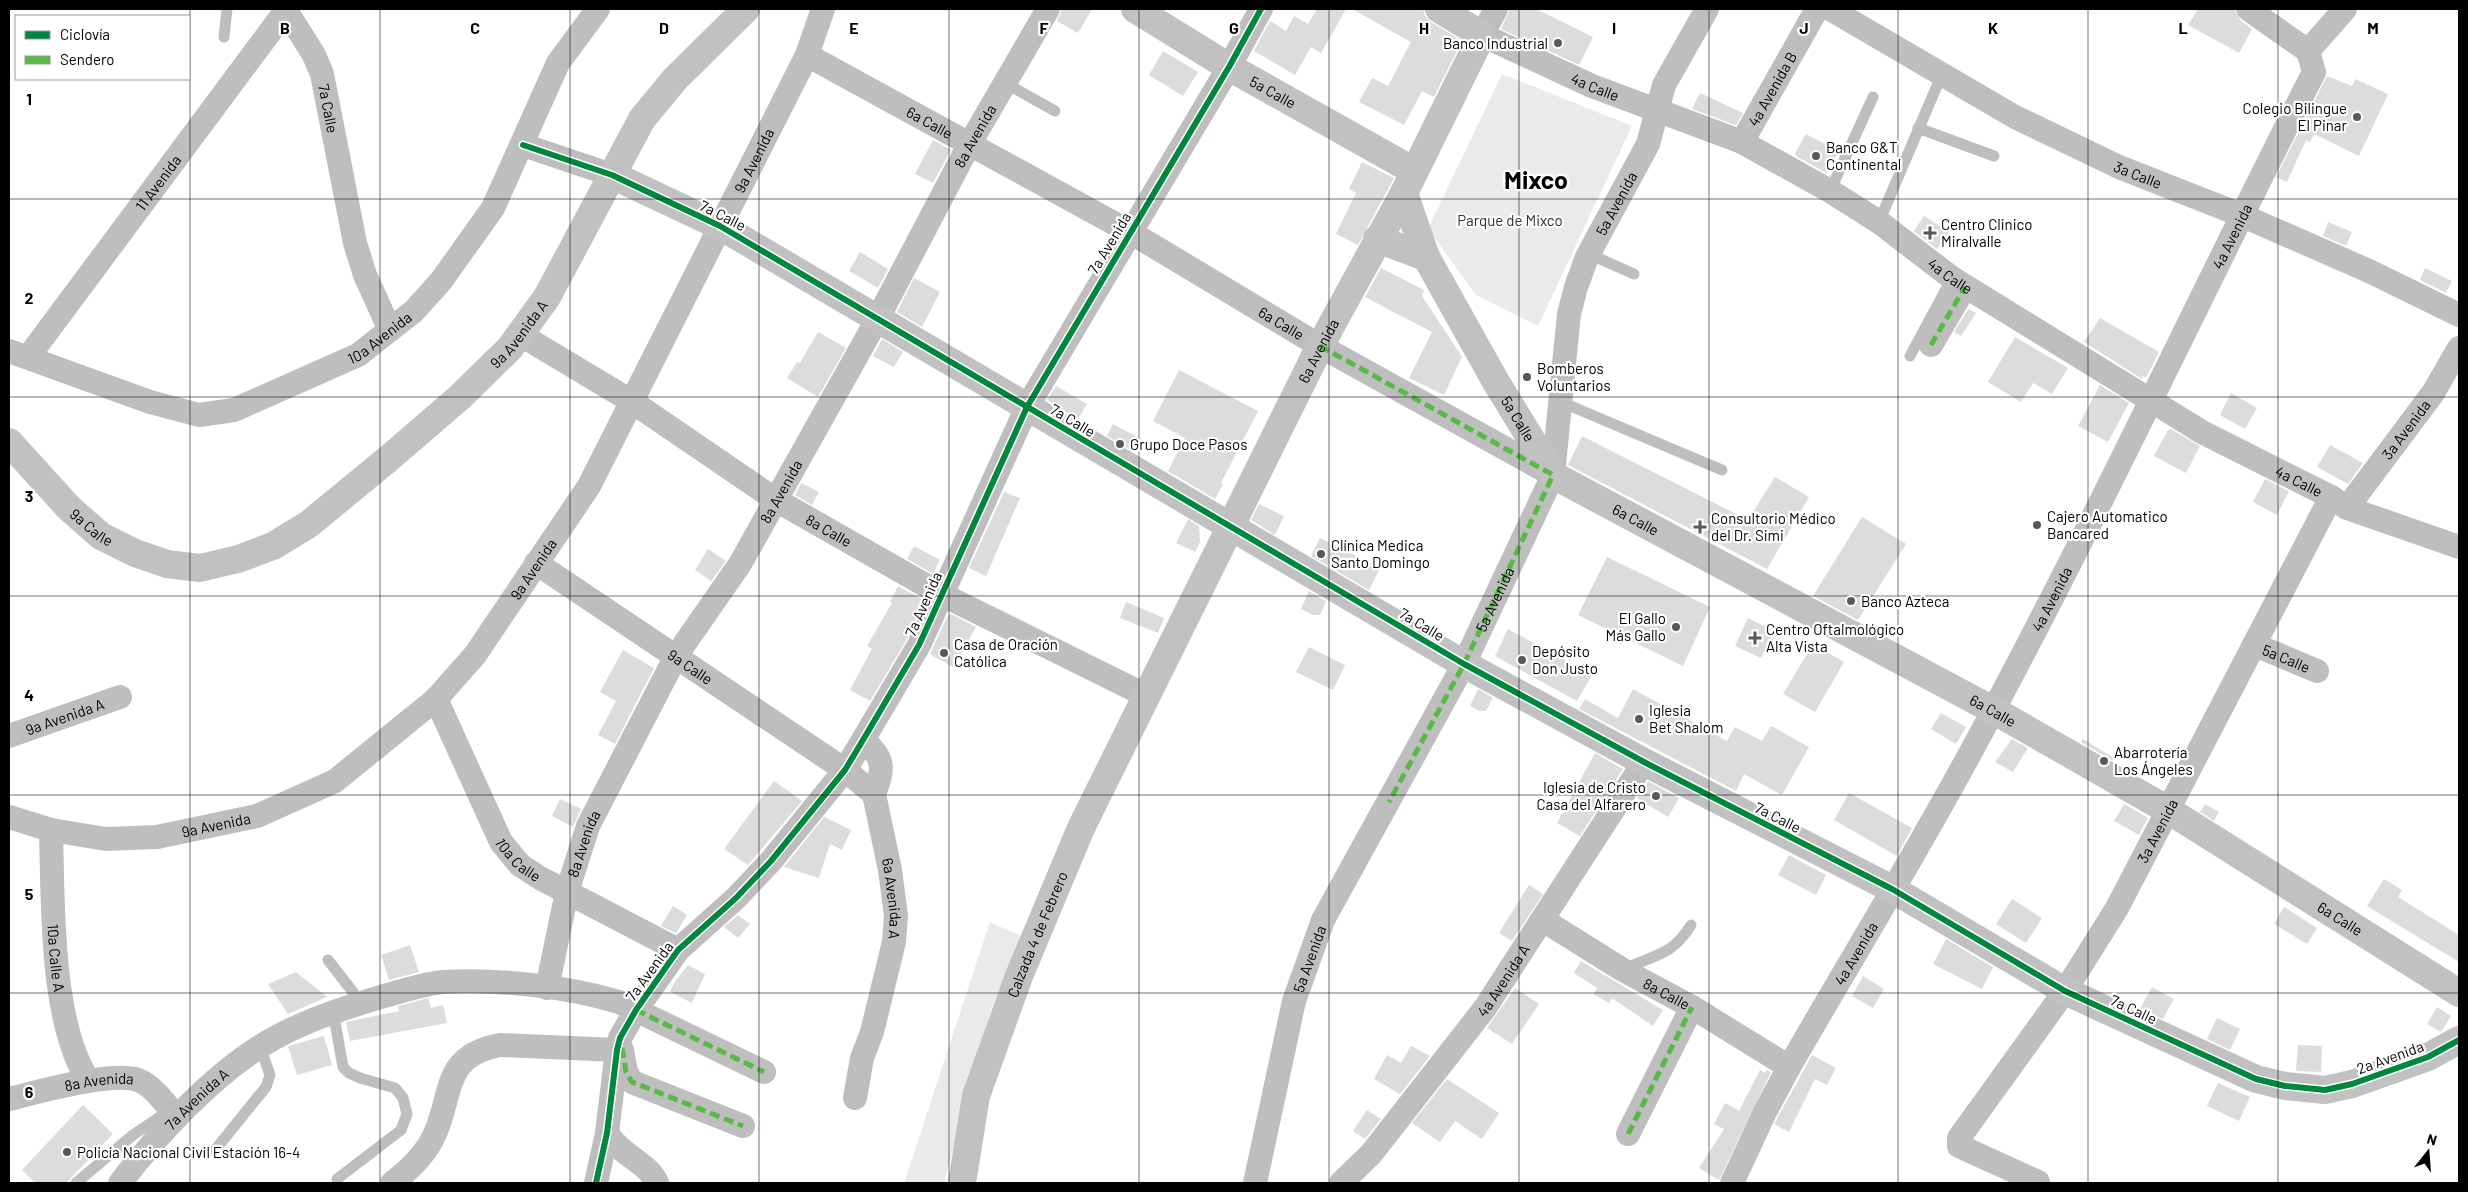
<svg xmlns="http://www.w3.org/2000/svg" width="2468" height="1192" viewBox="0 0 2468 1192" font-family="Barlow,sans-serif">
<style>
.green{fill:#eaeaea}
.building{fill:#dcdcdc}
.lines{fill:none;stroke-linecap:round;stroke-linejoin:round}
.lane{stroke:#bebebe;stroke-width:11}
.street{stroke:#bebebe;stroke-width:24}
.secondary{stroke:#c1c1c1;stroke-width:28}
.quiet{stroke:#58b947;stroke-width:5;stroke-dasharray:10 5;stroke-linecap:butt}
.cycleway-casing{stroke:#fff;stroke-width:9}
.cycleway{stroke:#00873e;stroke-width:6}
.grid{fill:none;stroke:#000;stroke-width:1;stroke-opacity:0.55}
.poi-dot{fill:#595959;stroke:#fff;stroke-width:2}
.labels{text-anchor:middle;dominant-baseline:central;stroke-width:4.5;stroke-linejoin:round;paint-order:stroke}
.poi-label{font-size:15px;fill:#000;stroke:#fff;text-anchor:start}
.street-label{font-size:15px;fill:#000;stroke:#fff}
.park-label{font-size:15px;fill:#2f2f2f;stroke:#fff}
.town-label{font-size:25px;font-weight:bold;fill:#000;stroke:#fff}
.grid-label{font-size:16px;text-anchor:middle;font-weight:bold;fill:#000;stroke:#fff;stroke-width:4.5;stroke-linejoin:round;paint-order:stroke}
</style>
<rect width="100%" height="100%" fill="#fff"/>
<g class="green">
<path d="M1502,74L1632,126L1538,326L1476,295L1428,229Z"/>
<path d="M990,922L1021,936L991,1010L944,1183H904Z"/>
</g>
<g class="building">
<path d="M1062,9H1092L1078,33L1057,21Z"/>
<path d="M1317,9H1346L1321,53L1311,47L1295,75L1254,51L1270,21L1286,31L1294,16L1308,24Z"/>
<path d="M1352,9H1423L1425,16L1431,22L1462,41L1434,97L1422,91L1404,125L1359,102L1372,78L1388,86L1411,42Z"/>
<path d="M1510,9H1536L1593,37L1579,65L1501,29Z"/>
<path d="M2198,9H2234L2240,20L2252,29L2239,53L2188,25Z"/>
<path d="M1163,51L1198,72L1183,96L1149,75Z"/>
<path d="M2327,76L2352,86L2355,79L2388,94L2359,156L2314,134L2310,142L2306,140L2287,182L2276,177Z"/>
<path d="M1700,93L1743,113L1736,125L1692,109Z"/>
<path d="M1806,134L1839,151L1826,173L1796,156L1795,153Z"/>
<path d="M933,140L951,150L933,183L915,174Z"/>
<path d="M1362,162L1394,178L1358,245L1336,234L1356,193L1349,189Z"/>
<path d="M1924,216L1949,232L1937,249L1914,231Z"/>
<path d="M2328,222L2352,232L2346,246L2323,236Z"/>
<path d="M860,252L888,269L878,288L849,271Z"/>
<path d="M1381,268L1424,290L1422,296L1462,357L1444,395L1409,378L1432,332L1365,297Z"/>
<path d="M2425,268L2452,281L2446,293L2420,280Z"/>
<path d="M914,278L940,292L922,327L897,312Z"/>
<path d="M1968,309L1976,313L1961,336L1954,332Z"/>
<path d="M2100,318L2159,352L2146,378L2143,376L2142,379L2084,342Z"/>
<path d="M818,332L846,348L818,397L787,378L797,362L800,363Z"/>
<path d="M2015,337L2068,368L2052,394L2033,383L2021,402L1988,382Z"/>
<path d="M882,339L903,352L894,367L873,356Z"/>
<path d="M1179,370L1258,411L1221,483L1223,484L1215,499L1168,471L1185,438L1153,421Z"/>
<path d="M2100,385L2129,403L2108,442L2078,426Z"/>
<path d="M1056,386L1087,404L1078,419L1047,400Z"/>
<path d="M2231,393L2257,408L2245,429L2220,415Z"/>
<path d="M1113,424L1141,439L1134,452L1107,436Z"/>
<path d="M2171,429L2200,446L2186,473L2154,456L2168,430Z"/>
<path d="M1582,436L1748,520L1775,477L1809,497L1767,569L1568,465Z"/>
<path d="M2330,445L2363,463L2348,484L2317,467Z"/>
<path d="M2265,479L2289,491L2277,515L2253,502Z"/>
<path d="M801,483L819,492L812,505L795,495Z"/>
<path d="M1004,492L1020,498L986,576L969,568Z"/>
<path d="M1259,504L1284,516L1275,535L1251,520Z"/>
<path d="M1862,517L1906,544L1858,620L1813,596Z"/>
<path d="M1188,519L1199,526L1200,542L1195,552L1176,543Z"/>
<path d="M1320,538L1380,568L1369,590L1311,556Z"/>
<path d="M914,546L940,560L933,574L907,559Z"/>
<path d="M708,549L726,561L711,581L695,570Z"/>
<path d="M1607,557L1710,607L1683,666L1578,615Z"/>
<path d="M898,586L924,600L907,639L870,701L850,690L872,649L867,646L892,603L890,602Z"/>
<path d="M1309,591L1326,601L1320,615H1313L1301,609Z"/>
<path d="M1126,602L1164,618L1158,633L1120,618Z"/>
<path d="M951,614L976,627L953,667L930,654L948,615Z"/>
<path d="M1748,618L1774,631L1761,658L1735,646Z"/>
<path d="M1508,629L1592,675L1577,701L1495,656Z"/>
<path d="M1813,644L1844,662L1815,712L1783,694Z"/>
<path d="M1309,647L1345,665L1333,690L1296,672Z"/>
<path d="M623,650L654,668L615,744L598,735L616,701L600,692Z"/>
<path d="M1478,689L1493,698L1486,711H1479L1470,706Z"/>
<path d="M1633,689L1727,741L1735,727L1762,741L1771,726L1809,747L1782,795L1744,774L1736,791L1579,709L1585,699L1618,718Z"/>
<path d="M1941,713L1966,727L1956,744L1931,729Z"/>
<path d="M2012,739L2028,748L2013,772L1995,762Z"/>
<path d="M2083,739L2114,758L2113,761L2081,742Z"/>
<path d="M1595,753L1623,769L1580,836L1557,823Z"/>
<path d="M774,781L802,801L748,865L724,849Z"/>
<path d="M1648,781L1679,798L1668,817L1637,798Z"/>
<path d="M1849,793L1912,828L1897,856L1834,820Z"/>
<path d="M560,799L581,809L573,827L552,816Z"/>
<path d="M2124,804L2148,818L2139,835L2114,821Z"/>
<path d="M2205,804L2219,812L2214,821L2200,812Z"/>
<path d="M824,817L851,830L842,850L830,844L819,878L784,867Z"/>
<path d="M1789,855L1826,875L1816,895L1778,875Z"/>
<path d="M2384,879L2402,890L2398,897L2459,935V962L2367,906Z"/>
<path d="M1529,885L1543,894L1512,941L1499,933Z"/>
<path d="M2012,899L2042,918L2026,943L1996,924Z"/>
<path d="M673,906L687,915L676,933L661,926Z"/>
<path d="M2284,907L2317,928L2307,944L2274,924Z"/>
<path d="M738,915L750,924L738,938L724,927Z"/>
<path d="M1946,939L1993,967L1982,989L1933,964Z"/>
<path d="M410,945L419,972L389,980L381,955Z"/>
<path d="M1581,961L1663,1010L1653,1026L1612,998L1609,1003L1593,994L1597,988L1574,973Z"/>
<path d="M688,965L705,974L692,1003L670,992L674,983Z"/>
<path d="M296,972L327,997L288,1014L268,984Z"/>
<path d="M1863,976L1884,989L1873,1008L1852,996Z"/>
<path d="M2152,987L2174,999L2163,1019L2140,1009Z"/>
<path d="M1515,988L1539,1004L1512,1044L1487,1028Z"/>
<path d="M428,998L431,1008L443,1005L447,1023L350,1041L346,1022L399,1011L398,1006Z"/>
<path d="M2437,1007L2451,1016L2441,1032L2427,1024Z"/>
<path d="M2217,1018L2240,1029L2230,1050L2207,1039Z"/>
<path d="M324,1036L332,1065L297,1075L288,1046Z"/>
<path d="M2298,1045L2322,1046L2321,1072L2296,1071Z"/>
<path d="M1411,1046L1430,1056L1400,1094L1374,1079L1387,1055L1401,1063Z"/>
<path d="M1812,1055L1836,1068L1827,1085L1815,1079L1789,1132L1774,1124Z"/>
<path d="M1760,1070L1765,1073L1767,1070L1771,1072L1719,1180L1699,1168L1724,1129L1714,1124L1725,1103L1739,1111Z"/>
<path d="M1447,1079L1499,1113L1482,1139L1455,1121L1440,1142L1412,1123Z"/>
<path d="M2218,1083L2250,1097L2239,1121L2207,1106Z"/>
<path d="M83,1105L113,1134L66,1183H35L22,1170Z"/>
<path d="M1367,1110L1381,1119L1365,1139L1353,1131Z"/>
</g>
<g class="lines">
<g class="lane">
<path d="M224,37L227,9"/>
<path d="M1005,83L1055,111"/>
<path d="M1918,128L1994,156"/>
<path d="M1830,191L1873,97"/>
<path d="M1879,222L1942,74"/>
<path d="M1589,254L1634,274"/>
<path d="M1910,356L1952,278"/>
<path d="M1561,402L1722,470"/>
<path d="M328,960L353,992L357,1004"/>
<path d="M1624,969C1654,955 1672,956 1691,925"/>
<path d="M333,1011L343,1067L349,1073L360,1078L395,1088L403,1098L407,1114L401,1130L337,1179"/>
<path d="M215,1150L266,1087L270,1075L260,1046"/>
<path d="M76,1183L133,1135L170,1110"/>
</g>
<g class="street">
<path id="s1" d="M285,9L314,55L322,74L355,243L365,275L390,330"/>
<path id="s2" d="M1496,9L1482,35L1592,86L1742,142L1830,191L1879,222L1952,278L2202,432L2331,497L2347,508L2459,547"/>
<path id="s3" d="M1830,9L2015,117L2119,167L2241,215L2369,271L2459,315"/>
<path d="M2248,9L2308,51"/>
<path d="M2308,51L2345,9"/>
<path id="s4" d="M807,55L1130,232L1320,346L1553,475"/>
<path id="s5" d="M1742,142L1817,9"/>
<path d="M523,145L612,175"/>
<path id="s6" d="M526,338L631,401L776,500L941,594L1147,696"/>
<path d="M1931,345L1965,287"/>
<path id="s7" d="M9,351L150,402L199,415L234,410L358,355L414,311L441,281L493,208L558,63L598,9"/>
<path id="s8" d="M29,356L287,9"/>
<path id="s9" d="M2347,508L2433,393L2459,348"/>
<path id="s10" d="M536,563L845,770L874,794L890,870L896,916L894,942L872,1032L862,1058L855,1098"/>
<path id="s11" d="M2255,645L2317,671"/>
<path id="s12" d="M436,699L501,842L520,865L540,878L678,950"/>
<path id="s13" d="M9,736L120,697"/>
<path d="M863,740C885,758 884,769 874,794"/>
<path id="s14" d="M9,817L51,830L106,839L157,837L257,816L335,781L436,699L475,655L589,486L807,55L823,9"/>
<path id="s15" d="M51,830C53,900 50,1021 88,1080"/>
<path id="s16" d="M1543,920L1623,970L1692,1007L1789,1067"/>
<path id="s17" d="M547,988L567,892L588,826L676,656L740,564L878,318L969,145L1048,9"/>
<path d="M622,1050L626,1072L632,1082L743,1126"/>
<path id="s18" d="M9,1099C38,1092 111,1071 138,1080C154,1086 166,1105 177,1117"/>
<path d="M607,1133C621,1156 649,1163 657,1183"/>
<path d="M1628,1134L1692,1007"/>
<path id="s19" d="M2038,1182L1959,1146V1138L2065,991L2117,908L2331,497"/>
<path id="s20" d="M120,1183C156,1136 211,1077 261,1046C299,1022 341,1009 384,996C403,991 423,984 443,982C499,979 565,986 619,1002L764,1072"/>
<path d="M392,1183C409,1170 423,1157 433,1138C454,1096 440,1056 500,1045L617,1050"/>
<path d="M596,1183L607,1133L617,1050L620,1038L636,1010L678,950L736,898L771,861L845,770L863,740L919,645L1027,407L1229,67L1261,9"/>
<path id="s21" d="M1255,1183L1294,1001L1323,920L1464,664L1553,475L1569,314L1576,287L1587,257L1648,144L1664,85L1707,9"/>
<path id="s22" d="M1341,1183L1371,1154L1485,1008L1644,762"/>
<path id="s23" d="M1732,1183L1765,1112L1789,1067C1858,948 1930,830 1994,709C2106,499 2206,284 2314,72L2308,51"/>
</g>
<g class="secondary">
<path id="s24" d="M1135,9L1229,67L1414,171"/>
<path d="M612,175L720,226L1464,664L1644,762L1892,889L2065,991L2256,1079L2285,1086L2325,1090L2352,1084L2428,1057L2459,1040"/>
<path id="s25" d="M1404,193L1426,257L1496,382L1553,475L1993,710L2168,810L2459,993"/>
<path d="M1377,239L1426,257"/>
<path id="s26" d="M9,442L69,508L101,536L135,553L167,564L200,568L238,559L273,546L309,524L388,459L460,397L510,348L547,297L642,119L675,79L746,9"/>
<path id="s27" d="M962,1183L976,1096L1019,976L1081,828L1320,346L1404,193L1482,35L1439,9"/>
</g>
<g class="quiet">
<path d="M1931,345L1965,287"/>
<path d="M1320,346L1553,475L1464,664L1389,802"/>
<path d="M636,1010L764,1072"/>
<path d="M622,1048L626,1072L632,1082L743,1126"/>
<path d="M1628,1134L1692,1007"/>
</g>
<defs>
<g id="cycleway">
<path d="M523,145L612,175L720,226L1464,664L1644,762L1892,889L2065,991L2256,1079L2285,1086L2325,1090L2352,1084L2428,1057L2459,1040"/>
<path d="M596,1183L607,1133L617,1050L620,1038L636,1010L678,950L736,898L771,861L845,770L863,740L919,645L1027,407L1229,67L1261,9"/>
</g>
</defs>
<use href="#cycleway" class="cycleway-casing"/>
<use href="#cycleway" class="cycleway"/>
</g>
<path class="grid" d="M190,9V1183M380,9V1183M570,9V1183M759,9V1183M949,9V1183M1139,9V1183M1329,9V1183M1519,9V1183M1709,9V1183M1898,9V1183M2088,9V1183M2278,9V1183M9,199H2459M9,397H2459M9,596H2459M9,795H2459M9,993H2459"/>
<g class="poi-dot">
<circle cx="1558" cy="43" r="5"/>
<circle cx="2357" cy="117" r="5"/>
<circle cx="1816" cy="156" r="5"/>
<path d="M1927.5 225.5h5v5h5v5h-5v5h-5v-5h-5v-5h5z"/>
<circle cx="1527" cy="377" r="5"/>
<circle cx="1120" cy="444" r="5"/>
<circle cx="2037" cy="525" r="5"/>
<path d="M1697.5 519.5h5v5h5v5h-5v5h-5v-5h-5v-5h5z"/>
<circle cx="1321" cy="554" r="5"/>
<circle cx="1851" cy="601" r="5"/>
<circle cx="1676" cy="627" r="5"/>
<path d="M1752.5 630.5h5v5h5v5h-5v5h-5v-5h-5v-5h5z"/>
<circle cx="944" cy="653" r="5"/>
<circle cx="1522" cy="660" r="5"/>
<circle cx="1639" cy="719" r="5"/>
<circle cx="2104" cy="761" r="5"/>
<circle cx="1656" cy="796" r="5"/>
<circle cx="67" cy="1152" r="5"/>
</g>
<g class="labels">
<g class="poi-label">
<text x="1548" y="43" text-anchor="end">Banco Industrial</text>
<text x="2347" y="108" text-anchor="end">Colegio Bilingue<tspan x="2347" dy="17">El Pinar</tspan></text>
<text x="1826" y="147">Banco G&amp;T<tspan x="1826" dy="17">Continental</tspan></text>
<text x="1941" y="224">Centro Clinico<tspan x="1941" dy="17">Miralvalle</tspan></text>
<text x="1537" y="368">Bomberos<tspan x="1537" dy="17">Voluntarios</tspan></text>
<text x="1130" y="444">Grupo Doce Pasos</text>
<text x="2047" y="516">Cajero Automatico<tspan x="2047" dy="17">Bancared</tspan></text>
<text x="1711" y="518">Consultorio Médico<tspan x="1711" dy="17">del Dr. Simi</tspan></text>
<text x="1331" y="545">Clínica Medica<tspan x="1331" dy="17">Santo Domingo</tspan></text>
<text x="1861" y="601">Banco Azteca</text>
<text x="1666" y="618" text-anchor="end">El Gallo<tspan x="1666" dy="17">Más Gallo</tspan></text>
<text x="1766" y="629">Centro Oftalmológico<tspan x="1766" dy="17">Alta Vista</tspan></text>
<text x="954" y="644">Casa de Oración<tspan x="954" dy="17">Católica</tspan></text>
<text x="1532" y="651">Depósito<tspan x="1532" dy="17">Don Justo</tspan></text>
<text x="1649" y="710">Iglesia<tspan x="1649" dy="17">Bet Shalom</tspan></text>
<text x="2114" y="752">Abarrotería<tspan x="2114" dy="17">Los Ángeles</tspan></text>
<text x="1646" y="787" text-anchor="end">Iglesia de Cristo<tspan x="1646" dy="17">Casa del Alfarero</tspan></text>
<text x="77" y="1152">Policía Nacional Civil Estación 16-4</text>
</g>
<g class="street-label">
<text stroke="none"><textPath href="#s2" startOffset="154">4a Calle</textPath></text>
<text stroke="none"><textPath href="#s5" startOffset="61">4a Avenida B</textPath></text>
<text stroke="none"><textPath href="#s24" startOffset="161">5a Calle</textPath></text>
<text stroke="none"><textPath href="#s1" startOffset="110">7a Calle</textPath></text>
<text stroke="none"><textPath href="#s4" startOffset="140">6a Calle</textPath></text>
<text stroke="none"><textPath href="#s17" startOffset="959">8a Avenida</textPath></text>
<text stroke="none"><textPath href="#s14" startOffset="1096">9a Avenida</textPath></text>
<text stroke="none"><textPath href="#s3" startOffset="350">3a Calle</textPath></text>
<text stroke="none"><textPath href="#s8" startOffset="216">11 Avenida</textPath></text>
<text stroke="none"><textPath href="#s21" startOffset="1056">5a Avenida</textPath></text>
<text transform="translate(723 215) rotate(27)">7a Calle</text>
<text stroke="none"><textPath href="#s23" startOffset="1071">4a Avenida</textPath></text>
<text transform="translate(1109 243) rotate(-59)">7a Avenida</text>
<text stroke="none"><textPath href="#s2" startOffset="559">4a Calle</textPath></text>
<text stroke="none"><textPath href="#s4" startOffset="545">6a Calle</textPath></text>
<text stroke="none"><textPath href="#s26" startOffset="639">9a Avenida A</textPath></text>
<text stroke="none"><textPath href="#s7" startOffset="399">10a Avenida</textPath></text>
<text stroke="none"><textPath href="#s27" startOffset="909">6a Avenida</textPath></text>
<text stroke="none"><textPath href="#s25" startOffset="254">5a Calle</textPath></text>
<text transform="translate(1073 420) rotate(31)">7a Calle</text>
<text stroke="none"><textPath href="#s9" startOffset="98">3a Avenida</textPath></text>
<text stroke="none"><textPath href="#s2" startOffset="964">4a Calle</textPath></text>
<text stroke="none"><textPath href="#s17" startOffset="554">8a Avenida</textPath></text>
<text stroke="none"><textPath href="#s25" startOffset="414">6a Calle</textPath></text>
<text stroke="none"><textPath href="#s26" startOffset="119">9a Calle</textPath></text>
<text stroke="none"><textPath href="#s6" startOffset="359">8a Calle</textPath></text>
<text stroke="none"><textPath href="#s14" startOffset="631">9a Avenida</textPath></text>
<text stroke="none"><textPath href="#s23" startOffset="666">4a Avenida</textPath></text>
<text stroke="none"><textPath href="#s21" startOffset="636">5a Avenida</textPath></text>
<text transform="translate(923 604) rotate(-66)">7a Avenida</text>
<text transform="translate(1422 624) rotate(31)">7a Calle</text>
<text stroke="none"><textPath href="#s11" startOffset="34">5a Calle</textPath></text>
<text stroke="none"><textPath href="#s10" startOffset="186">9a Calle</textPath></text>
<text stroke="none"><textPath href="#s25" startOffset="819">6a Calle</textPath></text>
<text stroke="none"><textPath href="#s13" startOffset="59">9a Avenida A</textPath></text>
<text transform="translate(1778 817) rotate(27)">7a Calle</text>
<text stroke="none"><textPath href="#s14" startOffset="211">9a Avenida</textPath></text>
<text stroke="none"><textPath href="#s19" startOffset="461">3a Avenida</textPath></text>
<text stroke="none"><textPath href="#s17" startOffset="149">8a Avenida</textPath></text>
<text stroke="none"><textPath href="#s12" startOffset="182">10a Calle</textPath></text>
<text stroke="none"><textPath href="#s10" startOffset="516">6a Avenida A</textPath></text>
<text stroke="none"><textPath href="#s25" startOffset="1224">6a Calle</textPath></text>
<text stroke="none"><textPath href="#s27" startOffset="261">Calzada 4 de Febrero</textPath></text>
<text stroke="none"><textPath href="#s23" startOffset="261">4a Avenida</textPath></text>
<text stroke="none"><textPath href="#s15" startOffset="128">10a Calle A</textPath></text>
<text stroke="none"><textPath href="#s21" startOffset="231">5a Avenida</textPath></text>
<text transform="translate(649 971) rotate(-54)">7a Avenida</text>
<text stroke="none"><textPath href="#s22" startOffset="260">4a Avenida A</textPath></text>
<text stroke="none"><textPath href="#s16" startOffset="144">8a Calle</textPath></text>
<text transform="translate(2134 1009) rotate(25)">7a Calle</text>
<text transform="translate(2390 1057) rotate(-20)">2a Avenida</text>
<text stroke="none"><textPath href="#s18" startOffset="92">8a Avenida</textPath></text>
<text stroke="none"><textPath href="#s20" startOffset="114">7a Avenida A</textPath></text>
</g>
<g class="park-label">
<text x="1510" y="220">Parque de Mixco</text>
</g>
<g class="town-label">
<text x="1536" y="179">Mixco</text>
</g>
</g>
<g class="grid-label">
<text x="285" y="34">B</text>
<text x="475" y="34">C</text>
<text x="664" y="34">D</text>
<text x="854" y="34">E</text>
<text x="1044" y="34">F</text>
<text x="1234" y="34">G</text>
<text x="1424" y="34">H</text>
<text x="1614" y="34">I</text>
<text x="1804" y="34">J</text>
<text x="1993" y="34">K</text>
<text x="2183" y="34">L</text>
<text x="2373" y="34">M</text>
<text x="29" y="105">1</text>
<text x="29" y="304">2</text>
<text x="29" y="502">3</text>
<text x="29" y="701">4</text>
<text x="29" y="900">5</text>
<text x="29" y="1098">6</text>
</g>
<rect width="2468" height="1192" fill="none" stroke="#000000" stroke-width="20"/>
<rect x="15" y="15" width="175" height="65" fill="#ffffff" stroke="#999999"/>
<rect x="25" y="31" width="25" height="8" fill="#00873e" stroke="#999999"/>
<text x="60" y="40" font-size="15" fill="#000000">Ciclovía</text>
<rect x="25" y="56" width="25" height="8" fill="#58b947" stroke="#999999"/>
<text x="60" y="65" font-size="15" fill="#000000">Sendero</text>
<g transform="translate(2428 1152) rotate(17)" stroke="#ffffff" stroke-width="4" paint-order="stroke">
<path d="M0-4L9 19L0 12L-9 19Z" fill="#000000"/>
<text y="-8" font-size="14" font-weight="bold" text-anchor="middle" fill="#000000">N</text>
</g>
</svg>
